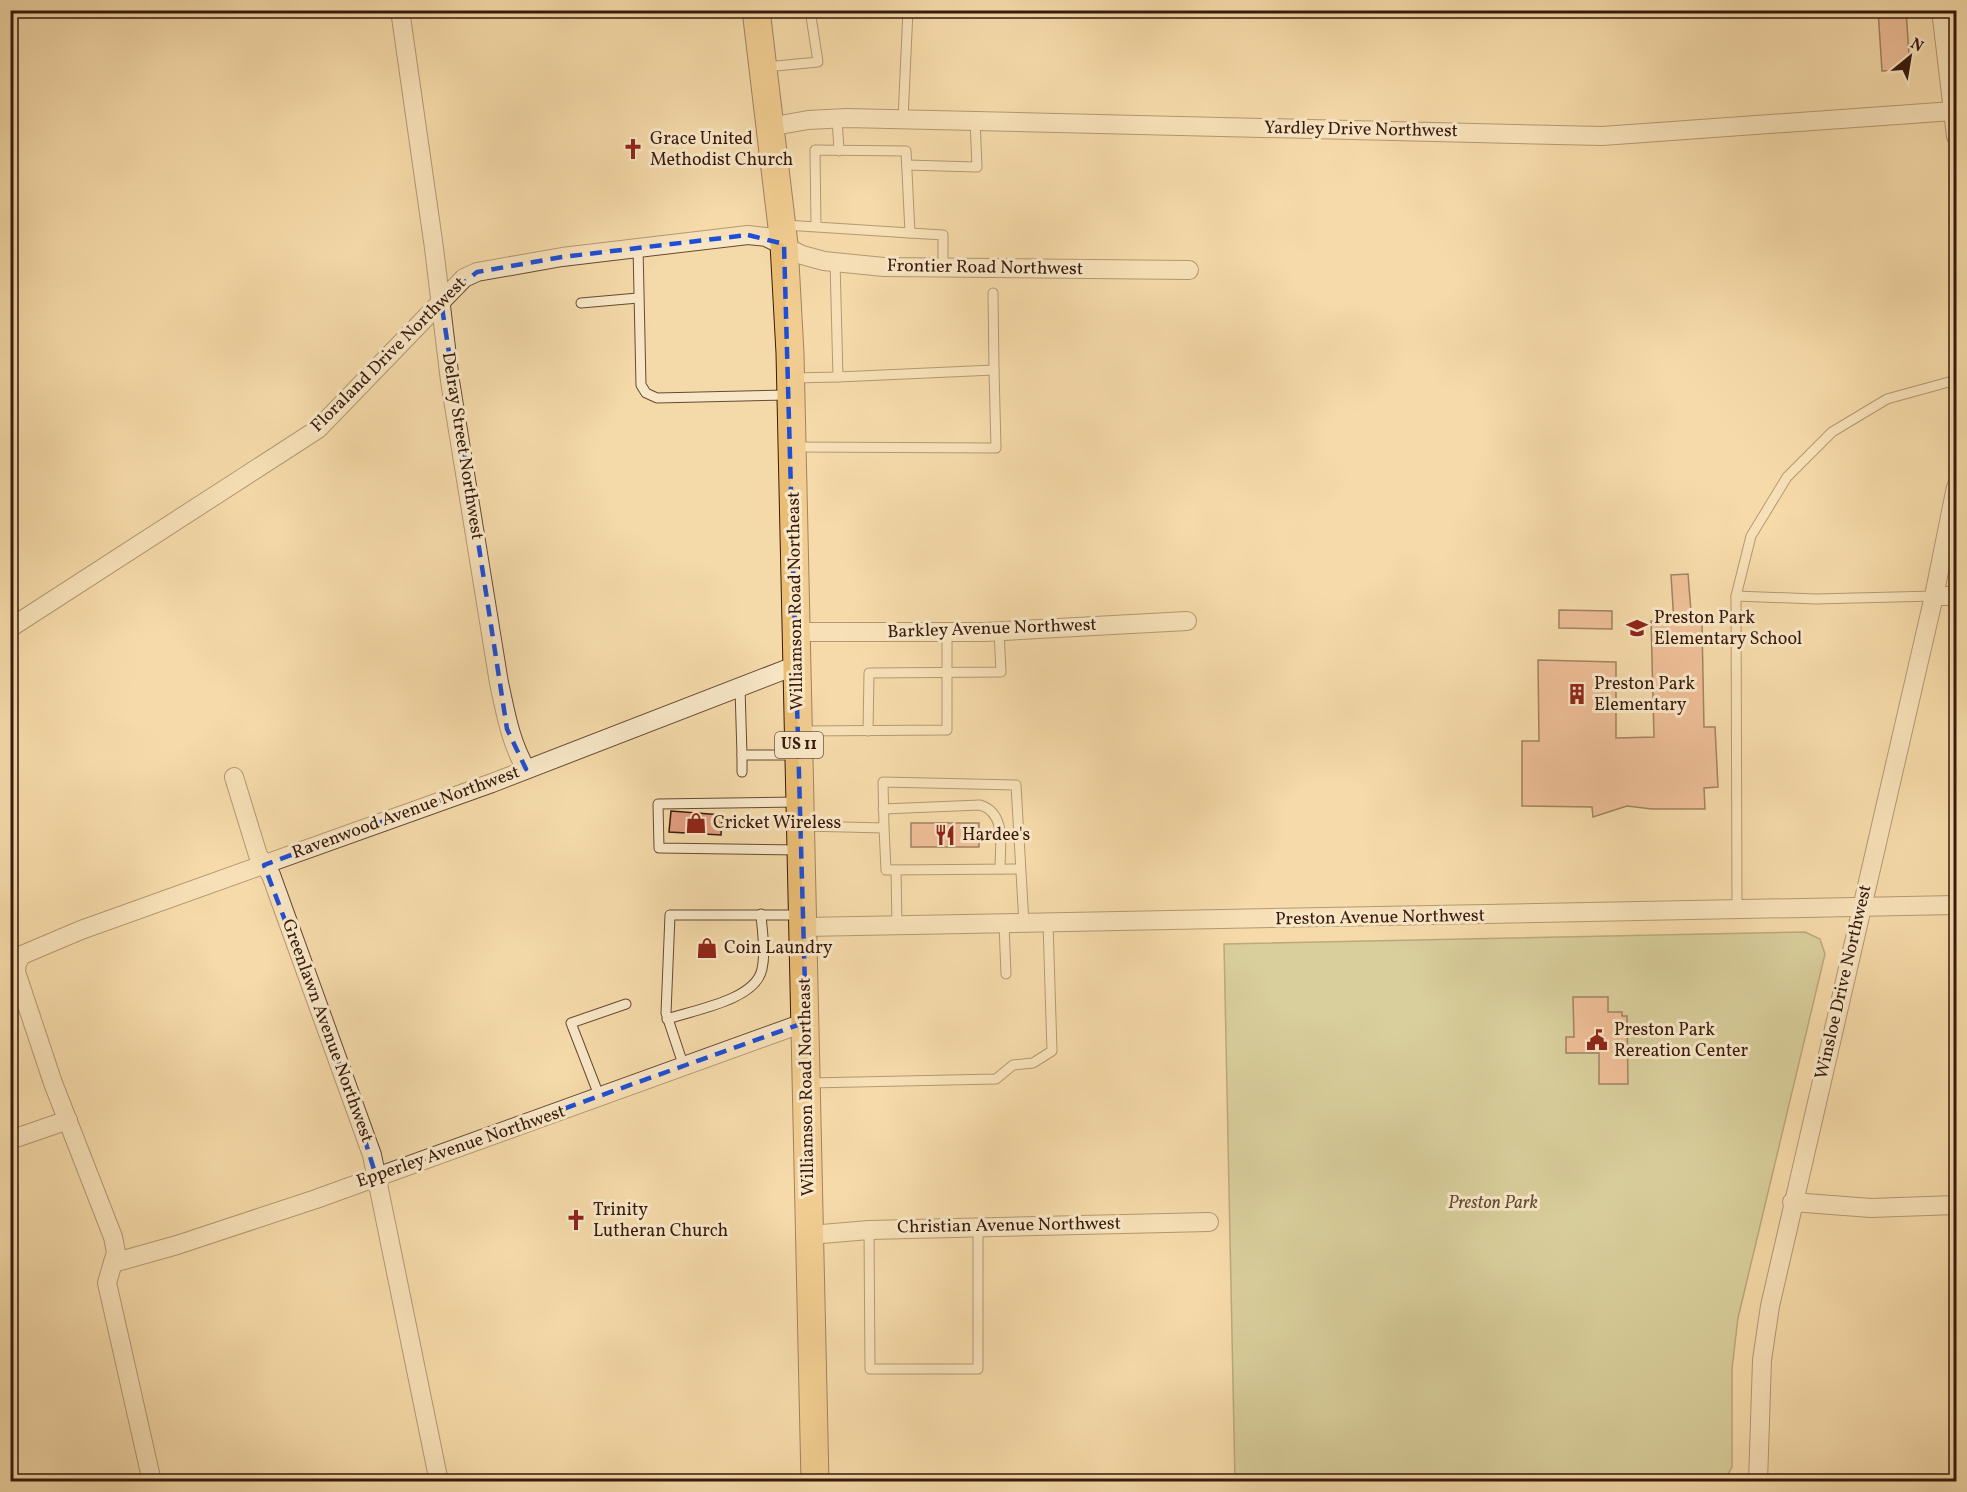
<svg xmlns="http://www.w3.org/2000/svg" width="1967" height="1492" viewBox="0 0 1967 1492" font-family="Vollkorn,serif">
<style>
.green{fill:#b5c18d;stroke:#766d4c;stroke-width:1.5}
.building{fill:#e69e83;stroke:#38190c;stroke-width:1.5}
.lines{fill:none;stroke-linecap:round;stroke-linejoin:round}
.service-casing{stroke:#674933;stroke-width:11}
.minor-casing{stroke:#674933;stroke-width:20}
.primary-casing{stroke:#38190c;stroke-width:29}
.service{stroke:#f8e7c7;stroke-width:9}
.minor{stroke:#f8e7c7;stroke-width:18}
.primary{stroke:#eabd74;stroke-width:27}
.marked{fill:none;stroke:#1d4ed8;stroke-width:4.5;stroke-dasharray:12 8;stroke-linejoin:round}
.labels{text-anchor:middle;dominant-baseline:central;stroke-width:6;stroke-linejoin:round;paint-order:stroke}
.shield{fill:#f8e7c7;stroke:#725744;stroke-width:1.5}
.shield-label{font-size:16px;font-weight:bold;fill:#38190c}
.street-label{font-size:18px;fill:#38190c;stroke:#f8e7c7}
.poi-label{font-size:18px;fill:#38190c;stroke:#f8e7c7;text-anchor:start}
.park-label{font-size:18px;font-style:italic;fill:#5e4b33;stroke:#f8e7c7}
</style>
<rect width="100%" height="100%" fill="#f5daa9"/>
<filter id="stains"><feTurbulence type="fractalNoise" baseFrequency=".00333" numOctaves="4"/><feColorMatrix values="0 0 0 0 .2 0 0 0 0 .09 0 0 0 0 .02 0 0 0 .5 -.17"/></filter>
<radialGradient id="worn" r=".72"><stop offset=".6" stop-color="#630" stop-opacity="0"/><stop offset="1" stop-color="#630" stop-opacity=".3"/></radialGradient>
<path class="green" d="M1805,932L1820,939L1825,954L1738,1318L1732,1369V1467L1724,1481H1235L1224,944Z"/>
<g class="building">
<path d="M1878,10H1906L1910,70L1882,71Z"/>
<path d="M1688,574L1692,624L1702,625L1704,727H1715L1718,787L1704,788L1705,809H1652L1627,806L1593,817L1592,807L1522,806V741H1539L1538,660L1616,662V738L1654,737L1651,621L1674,623L1671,575Z"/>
<path d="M1559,610L1612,611V629L1559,628Z"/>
<path d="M671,811L722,815L721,835L669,832Z"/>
<rect x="911" y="823" width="68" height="24"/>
<path d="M1573,997H1608V1012H1622V1016H1627L1628,1084H1599V1053H1566V1037H1574Z"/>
</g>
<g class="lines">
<defs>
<g id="service">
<path d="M765,67L818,62L810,10"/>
<path d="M837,118L839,151"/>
<path d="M903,119L908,10"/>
<path d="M907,165L977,167L975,120"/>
<path d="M785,225L910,233L906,151L815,150L816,227"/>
<path d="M910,233L943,235V268"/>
<path d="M638,247L641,385L646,393L657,398L789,395"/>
<path d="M835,262L838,377L994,370L993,293"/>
<path d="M581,303L638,298"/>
<path d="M793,378L838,377"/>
<path d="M794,447L996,448L994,370"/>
<path d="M1736,596L1816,599L1934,596"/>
<path d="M740,688L742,755H798"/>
<path d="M802,731L947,730V632"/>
<path d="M868,731L869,673L1001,672L999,631"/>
<path d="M742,755V772"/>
<path d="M798,802L658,804L659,848L799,850"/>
<path d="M883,809L980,805C1007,813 1000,847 1000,869"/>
<path d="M804,826L884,828L883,782L1016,785L1024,924"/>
<path d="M884,828L886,870L1020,869"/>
<path d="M896,870L897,926"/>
<path d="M1737,910L1736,596L1751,536L1787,477L1832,432L1887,399L1956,380"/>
<path d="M1004,924L1006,974"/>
<path d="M667,1019C694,1010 756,1000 762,969C766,952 762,931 761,914"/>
<path d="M684,1067L666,1013L670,915H801"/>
<path d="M810,1083L996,1079L1013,1065L1033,1063L1052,1051L1048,923"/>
<path d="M600,1098L571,1023L626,1004"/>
<path d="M869,1230L870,1369H978V1227"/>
</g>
<g id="minor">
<path d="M400,10L434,248L450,381L499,683C506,714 510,741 526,769"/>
<path d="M1941,10L1956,136"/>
<path d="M769,127L808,120L847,118L1602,136L1953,111"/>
<path d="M1934,596H1956"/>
<path d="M10,628L318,429L464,278L477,272L562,257L748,235L766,237L802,255L824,261L884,267L1189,270"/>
<path d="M797,632H985L1187,621"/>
<path d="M234,777L258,855L271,875L372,1155L439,1482"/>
<path d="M804,927L1956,905"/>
<path d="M10,1140L68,1120"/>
<path d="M1792,1202L1871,1208L1956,1205"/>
<path d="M810,1235L869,1230L1209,1222"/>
<path d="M113,1263L177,1245L316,1199L806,1022"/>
<path d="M152,1482L107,1283L116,1252L113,1237L53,1083L16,972L17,963L22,955L81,930L492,783L797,665"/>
<path d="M1758,1482L1762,1360L1770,1306L1934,596L1956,487"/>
</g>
<path id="primary" d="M756,10L784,244L790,353L815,1482"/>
</defs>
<use href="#service" class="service-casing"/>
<use href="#minor" class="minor-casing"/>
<use href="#primary" class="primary-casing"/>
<use href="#service" class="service"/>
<use href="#minor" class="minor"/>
<use href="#primary" class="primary"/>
</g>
<path d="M0 0H1967V1492H0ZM748,235L784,244L806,1022L376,1176L350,1092L264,865L526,769L507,729L441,301L477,272L562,257Z" fill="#f5daa9" fill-opacity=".55" fill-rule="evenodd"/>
<path class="marked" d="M748,235L784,244L806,1022L376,1176L350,1092L264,865L526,769L507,729L441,301L477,272L562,257Z"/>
<defs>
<symbol id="church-bare" viewBox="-9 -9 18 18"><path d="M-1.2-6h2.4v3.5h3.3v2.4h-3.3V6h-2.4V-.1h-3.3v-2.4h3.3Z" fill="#8f2418" stroke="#f8e7c7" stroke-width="2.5" paint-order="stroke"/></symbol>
<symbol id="school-bare" viewBox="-9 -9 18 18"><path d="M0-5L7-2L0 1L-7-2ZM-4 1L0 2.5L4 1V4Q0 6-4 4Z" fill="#8f2418" stroke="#f8e7c7" stroke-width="2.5" paint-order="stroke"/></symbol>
<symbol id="building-bare" viewBox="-9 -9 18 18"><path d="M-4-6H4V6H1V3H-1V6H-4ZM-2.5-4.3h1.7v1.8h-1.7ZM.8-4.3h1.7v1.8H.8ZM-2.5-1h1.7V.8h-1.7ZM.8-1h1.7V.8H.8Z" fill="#8f2418" stroke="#f8e7c7" stroke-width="2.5" paint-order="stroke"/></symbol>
<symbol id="shop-bare" viewBox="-9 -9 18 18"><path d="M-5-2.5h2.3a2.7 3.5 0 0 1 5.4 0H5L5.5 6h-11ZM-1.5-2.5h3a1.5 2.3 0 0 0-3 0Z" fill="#8f2418" stroke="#f8e7c7" stroke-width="2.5" paint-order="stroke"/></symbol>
<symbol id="restaurant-bare" viewBox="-9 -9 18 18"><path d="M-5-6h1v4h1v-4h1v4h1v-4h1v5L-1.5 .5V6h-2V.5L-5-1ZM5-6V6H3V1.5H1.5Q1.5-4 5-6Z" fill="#8f2418" stroke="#f8e7c7" stroke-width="2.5" paint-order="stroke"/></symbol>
<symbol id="civic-bare" viewBox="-9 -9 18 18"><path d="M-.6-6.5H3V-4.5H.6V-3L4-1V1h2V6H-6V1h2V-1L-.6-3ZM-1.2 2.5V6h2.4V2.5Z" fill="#8f2418" stroke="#f8e7c7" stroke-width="2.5" paint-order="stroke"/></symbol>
</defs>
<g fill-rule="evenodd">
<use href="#church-bare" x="618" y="134" width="30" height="30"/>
<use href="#school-bare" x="1622" y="613" width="30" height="30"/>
<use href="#building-bare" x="1562" y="679" width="30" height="30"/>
<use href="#shop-bare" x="681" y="808" width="30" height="30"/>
<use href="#restaurant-bare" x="930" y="820" width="30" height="30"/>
<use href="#shop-bare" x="692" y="933" width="30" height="30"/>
<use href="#civic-bare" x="1582" y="1025" width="30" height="30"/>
<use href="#church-bare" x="561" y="1205" width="30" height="30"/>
</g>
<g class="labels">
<rect class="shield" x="775" y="732" width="48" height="26" rx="4.5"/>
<g class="shield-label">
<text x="799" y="745">US 11</text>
</g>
<g class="street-label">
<text transform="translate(1361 130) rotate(1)">Yardley Drive Northwest</text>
<text transform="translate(985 268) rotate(1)">Frontier Road Northwest</text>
<text transform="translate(389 355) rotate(-45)">Floraland Drive Northwest</text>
<text transform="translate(462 446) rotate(81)">Delray Street Northwest</text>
<text transform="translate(796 601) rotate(-91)">Williamson Road Northeast</text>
<text transform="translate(992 629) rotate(-2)">Barkley Avenue Northwest</text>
<text transform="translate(406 813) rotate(-20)">Ravenwood Avenue Northwest</text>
<text transform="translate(1380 918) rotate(-1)">Preston Avenue Northwest</text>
<text transform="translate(1844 982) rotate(-77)">Winsloe Drive Northwest</text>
<text transform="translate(327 1031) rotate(70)">Greenlawn Avenue Northwest</text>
<text transform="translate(807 1087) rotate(-91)">Williamson Road Northeast</text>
<text transform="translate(461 1147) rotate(-19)">Epperley Avenue Northwest</text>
<text transform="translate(1009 1226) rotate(-1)">Christian Avenue Northwest</text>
</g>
<g class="poi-label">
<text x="650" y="139">Grace United<tspan x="650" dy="21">Methodist Church</tspan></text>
<text x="1654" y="618">Preston Park<tspan x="1654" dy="21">Elementary School</tspan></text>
<text x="1594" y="684">Preston Park<tspan x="1594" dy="21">Elementary</tspan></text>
<text x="713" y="823">Cricket Wireless</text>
<text x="962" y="835">Hardee's</text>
<text x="724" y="948">Coin Laundry</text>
<text x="1614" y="1030">Preston Park<tspan x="1614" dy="21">Rereation Center</tspan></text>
<text x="593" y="1210">Trinity<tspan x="593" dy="21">Lutheran Church</tspan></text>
</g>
<g class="park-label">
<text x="1493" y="1203">Preston Park</text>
</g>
</g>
<rect width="1967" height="1492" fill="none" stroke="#f5daa9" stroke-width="36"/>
<rect x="12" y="12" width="1943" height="1468" fill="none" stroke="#38190c" stroke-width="3"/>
<rect x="18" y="18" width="1931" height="1456" fill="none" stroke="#38190c" stroke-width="1.5"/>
<g transform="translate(1910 57) rotate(30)" stroke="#f8e7c7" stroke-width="4.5" paint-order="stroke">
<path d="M0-4.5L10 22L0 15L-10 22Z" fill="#38190c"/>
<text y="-9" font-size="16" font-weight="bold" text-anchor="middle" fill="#38190c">N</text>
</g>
<rect width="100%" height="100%" filter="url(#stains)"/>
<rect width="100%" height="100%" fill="url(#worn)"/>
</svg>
